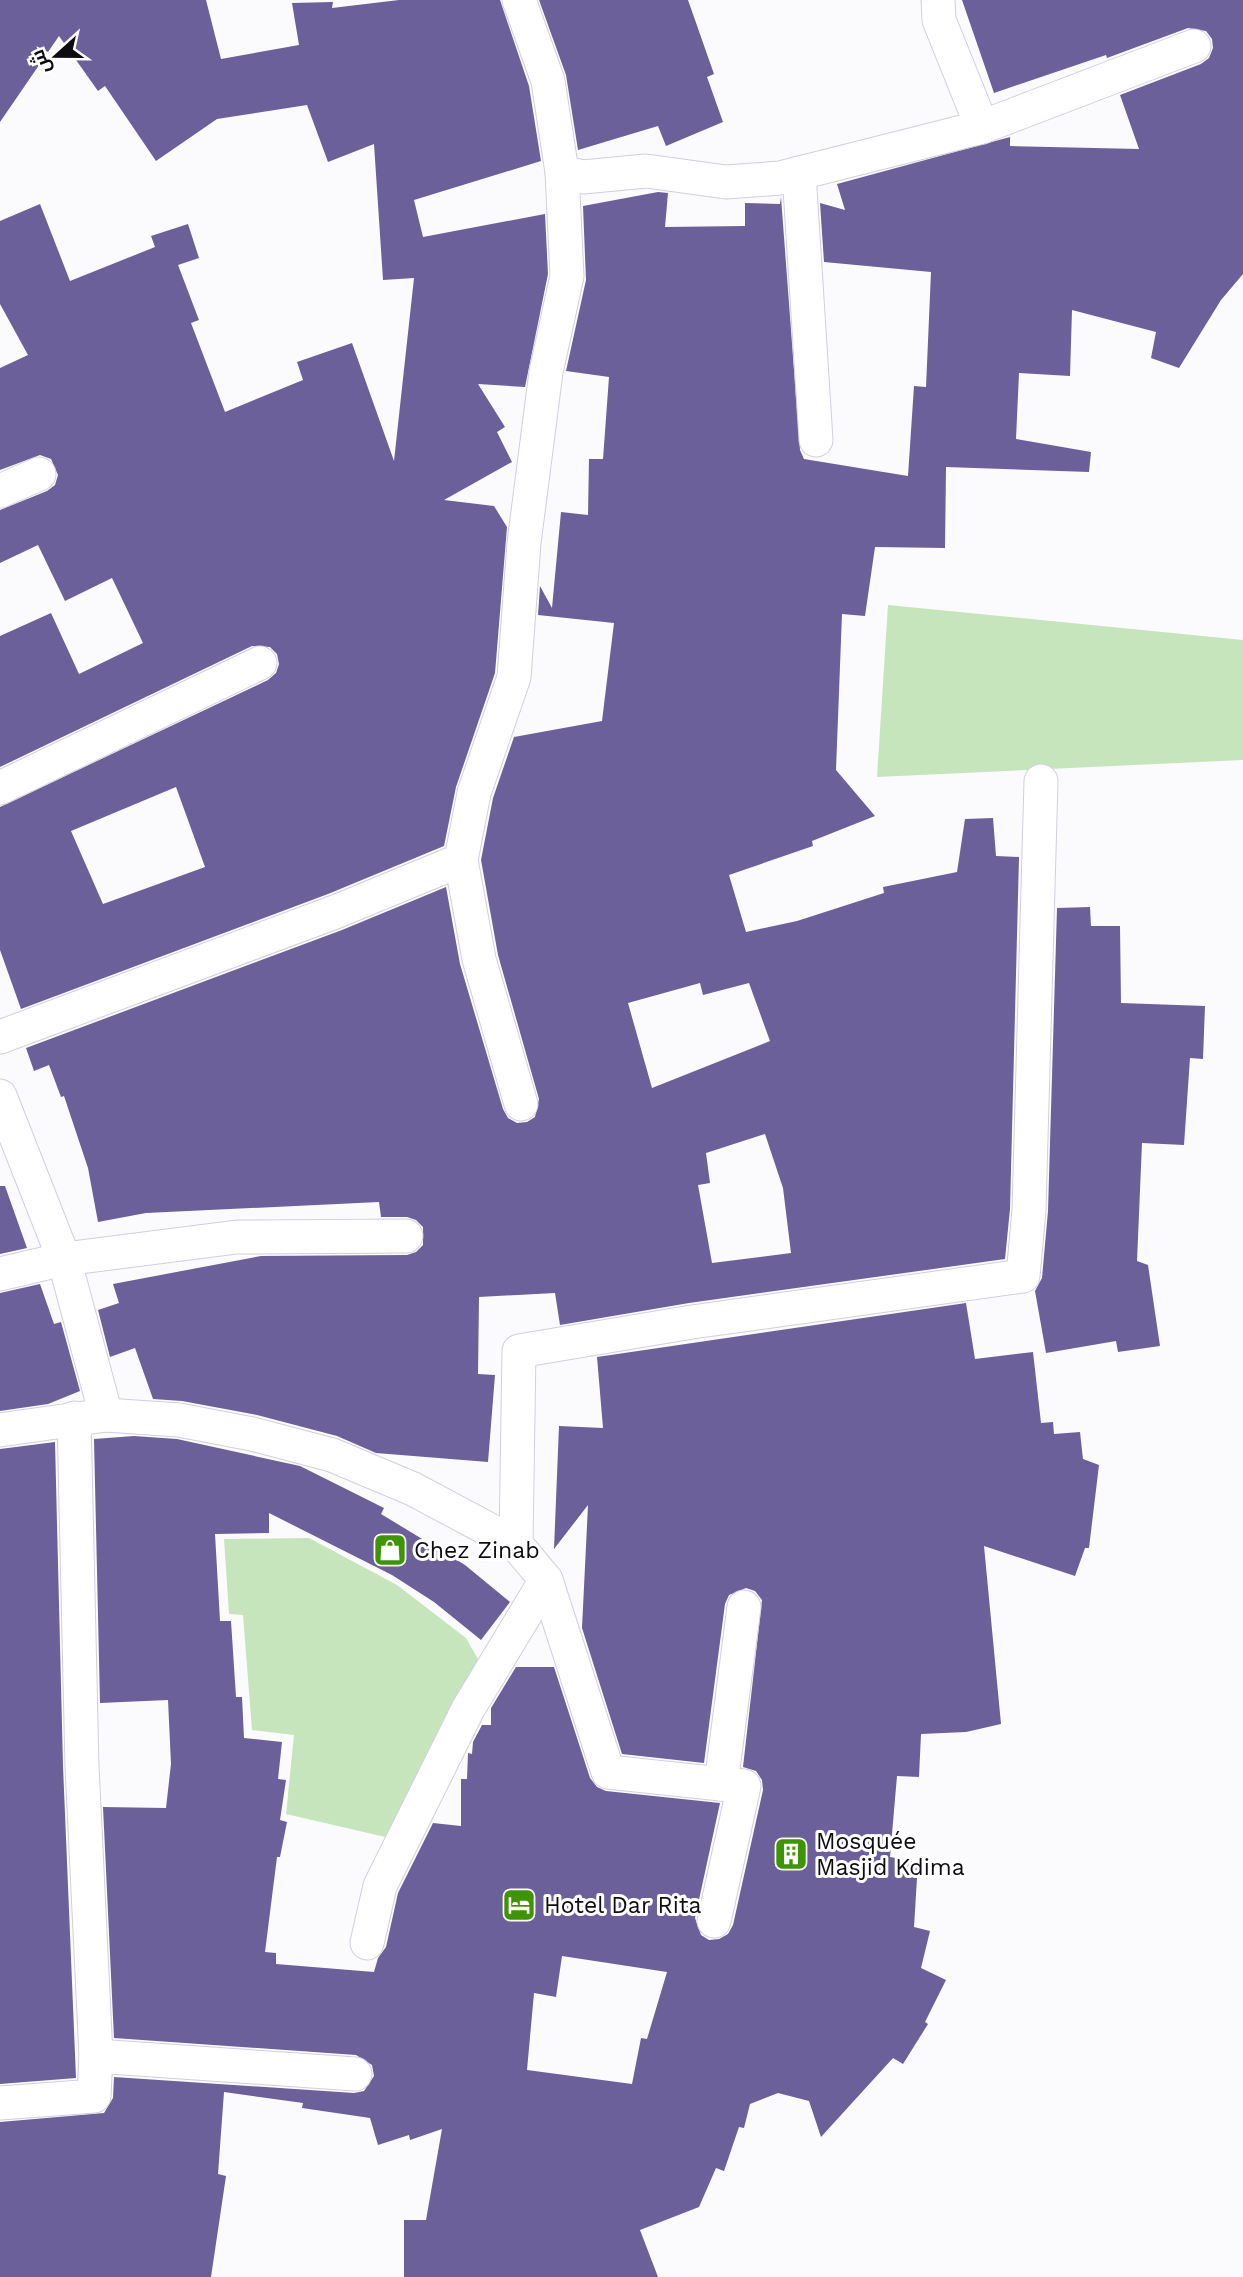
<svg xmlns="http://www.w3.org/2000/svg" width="1243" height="2277" viewBox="0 0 1243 2277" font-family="'Work Sans',Cairo,sans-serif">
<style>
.green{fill:#c6e5bc}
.building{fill:#6b6099;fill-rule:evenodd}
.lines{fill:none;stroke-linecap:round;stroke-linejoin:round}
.street-casing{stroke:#d1cfde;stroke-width:35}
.street{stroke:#fff;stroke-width:33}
.labels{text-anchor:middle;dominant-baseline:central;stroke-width:6;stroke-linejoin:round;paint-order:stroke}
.poi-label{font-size:23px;fill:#0d0c11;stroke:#fff;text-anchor:start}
</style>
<rect width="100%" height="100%" fill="#fbfbfe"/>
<g class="green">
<path d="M888,605L1243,640V760L877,777Z"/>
<path d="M309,1538L397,1585L466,1638L482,1666L394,1839L286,1814L294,1735L252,1730L243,1615L229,1614L224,1539Z"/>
</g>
<g class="building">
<path d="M0,0H206L221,59L299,45L292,3L333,2L332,8L399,0H500L529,86L541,161L414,200L423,237L545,214L548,274L525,387L478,384L505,427L497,432L512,462L444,500L494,506L507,527L495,673L456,787L444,846L328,894L21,1009L0,950V807L268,680L276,673L279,664L277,654L270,647L252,646L0,767V636L51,613L79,674L143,643L112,578L65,601L38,545L0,563V510L47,491L55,485L58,475L51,459L40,455L0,470V368L28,355L0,304V221L40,204L70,281L155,247L151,236L188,224L199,258L178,265L199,320L191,323L225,412L303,380L297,362L352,343L394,461L414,278L383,280L374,144L328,162L307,105L217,119L156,161L105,86L98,91L59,36L0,122ZM176,787L205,867L103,904L71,831Z"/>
<path d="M539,0H688L714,74L707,77L723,122L666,146L658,126L578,150L566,75Z"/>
<path d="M962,0H1243V274L1221,300L1179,368L1151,358L1156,332L1072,310L1070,376L1019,373L1016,439L1091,452L1089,472L946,467L945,548L875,547L865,616L842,614L836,770L875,816L812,841L813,846L729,875L746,932L797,921L884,893L883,887L957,872L965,819L993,818L996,856L1019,857L1010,1209L1005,1259L689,1303L560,1325L555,1293L479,1297L478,1374L495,1375L488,1462L376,1453L337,1436L257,1415L182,1401L153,1399L135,1348L110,1357L98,1310L119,1303L113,1284L261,1256L407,1255L416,1252L423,1245V1227L416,1220L407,1217H381L379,1202L146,1213L98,1222L88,1168L64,1096L61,1097L49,1065L34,1071L26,1048L342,930L446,887L460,964L503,1109L508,1118L517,1123L527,1122L535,1117L539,1099L498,955L481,860L493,798L514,737L602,721L614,623L538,615L540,586L552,608L561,512L588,515L589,459H603L609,377L566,371L586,280L583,206L658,192L668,193L665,227L745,226V203L780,204L781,197L800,450L804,459L908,476L914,386L926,387L931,272L824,262L820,203L845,210L837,184L1010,137V146L1139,149L1120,95L1201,64L1209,58L1213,48L1212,39L1206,31L1188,28L1107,58L1106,55L994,93ZM700,983L703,995L749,983L770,1041L652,1088L628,1003ZM765,1134L783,1188L791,1253L712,1263L698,1185L710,1183L706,1153Z"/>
<path d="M1090,907L1091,926H1120L1121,1003L1205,1006L1203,1059L1190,1058L1184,1145L1142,1143L1137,1261L1148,1265L1160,1346L1118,1352L1116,1341L1046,1353L1035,1291L1042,1278L1048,1211L1057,908Z"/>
<path d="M0,1186H5L27,1248L0,1254Z"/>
<path d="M40,1284L54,1324L61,1322L80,1391L48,1404L0,1411V1293Z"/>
<path d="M966,1303L975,1359L1033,1352L1041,1423L1053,1422L1054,1434L1080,1432L1083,1459L1099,1465L1089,1548H1085L1075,1576L984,1546L1001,1724L966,1732L921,1734L919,1777L897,1776L890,1857L918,1862L914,1927L930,1931L921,1968L946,1980L925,2022L928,2024L903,2064L893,2058L821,2137L809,2101L778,2093L750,2104L744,2128L739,2127L724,2171L716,2168L699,2207L640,2230L658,2277H404V2220H426L442,2129L410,2140L409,2135L378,2145L370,2118L302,2108L303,2103L224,2092L218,2174L226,2176L211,2277H0V2122L104,2113L113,2098L114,2077L354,2093L364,2091L374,2076L372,2065L356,2055L114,2038L103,1807L166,1808L171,1764L168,1700L100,1703L94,1439L134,1436L177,1439L300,1466L384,1508L381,1514L465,1565L510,1602L481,1640L434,1602L392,1575L269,1513V1533L215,1534L220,1621H231L236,1697H242L244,1738L282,1742L278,1779L286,1780L280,1820L287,1822L280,1857H277L265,1952L276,1953V1964L374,1972L378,1958L386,1947L398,1893L433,1823L461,1826V1779H467L468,1753L472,1754L473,1742L482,1725H491V1708L516,1667H554L590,1778L597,1787L606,1791L720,1803L695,1918L701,1935L709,1940L719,1939L728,1934L733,1925L763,1790L762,1780L756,1771L743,1767L762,1600L755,1591L746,1588L729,1595L725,1604L704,1763L622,1754L582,1628L588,1505L554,1549L559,1426L603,1428L597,1357ZM562,1956L667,1972L647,2039L641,2038L632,2084L527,2070L534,1993L556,1997Z"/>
<path d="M55,1442L63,1766L76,2078L0,2084V1449Z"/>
</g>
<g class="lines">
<defs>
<g id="street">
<path d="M938,0L939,20L982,127"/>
<path d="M562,172L583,177L646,171L726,182L780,178L982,127L1194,46"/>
<path d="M799,173L816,440"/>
<path d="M0,491L39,474"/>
<path d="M0,788L260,663"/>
<path d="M461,860L479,959L521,1104"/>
<path d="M0,1037L335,912L461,860L474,793L514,677L524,543L546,372L567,276L562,172L548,81L519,0"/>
<path d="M0,1096L64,1259L106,1415"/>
<path d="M0,1274L64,1259L237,1237L406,1236"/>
<path d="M0,1430L106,1415L179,1420L252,1434L332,1455L413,1489L516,1544L546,1580L608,1772L721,1784"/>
<path d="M516,1544L519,1351L692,1322L1023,1276L1029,1210L1041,781"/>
<path d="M714,1921L744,1786L721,1784L744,1607"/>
<path d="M367,1943L380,1886L468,1709L546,1580"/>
<path d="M96,2056L355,2074"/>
<path d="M0,2103L94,2096L96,2056L82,1766L74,1418"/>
</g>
</defs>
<use href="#street" class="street-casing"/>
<use href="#street" class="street"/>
</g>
<defs>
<symbol id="shop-square" viewBox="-11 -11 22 22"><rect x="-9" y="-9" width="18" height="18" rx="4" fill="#3e9406" stroke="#fff"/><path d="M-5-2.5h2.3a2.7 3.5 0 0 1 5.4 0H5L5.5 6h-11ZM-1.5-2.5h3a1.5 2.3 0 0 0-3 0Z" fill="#fff"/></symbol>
<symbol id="building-square" viewBox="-11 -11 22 22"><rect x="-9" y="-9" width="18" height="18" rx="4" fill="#3e9406" stroke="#fff"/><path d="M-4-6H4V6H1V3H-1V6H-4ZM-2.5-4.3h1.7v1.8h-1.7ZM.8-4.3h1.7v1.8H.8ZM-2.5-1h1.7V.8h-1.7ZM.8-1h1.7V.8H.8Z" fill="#fff"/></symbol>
<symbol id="hotel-square" viewBox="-11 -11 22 22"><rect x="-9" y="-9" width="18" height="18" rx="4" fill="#3e9406" stroke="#fff"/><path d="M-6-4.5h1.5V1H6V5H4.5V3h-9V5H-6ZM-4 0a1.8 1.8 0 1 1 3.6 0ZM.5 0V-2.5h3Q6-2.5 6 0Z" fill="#fff"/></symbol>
</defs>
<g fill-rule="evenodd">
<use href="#shop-square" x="371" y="1531" width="38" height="38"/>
<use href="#building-square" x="772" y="1835" width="38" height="38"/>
<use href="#hotel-square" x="500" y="1886" width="38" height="38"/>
</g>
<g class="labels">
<g class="poi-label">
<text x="414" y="1550">Chez Zinab</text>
<text x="816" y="1841">Mosquée<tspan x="816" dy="26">Masjid Kdima</tspan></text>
<text x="544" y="1905">Hotel Dar Rita</text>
</g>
</g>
<g transform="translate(56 56) rotate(249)" stroke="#ffffff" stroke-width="5" paint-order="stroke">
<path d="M0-5L12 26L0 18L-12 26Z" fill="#0d0c11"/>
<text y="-10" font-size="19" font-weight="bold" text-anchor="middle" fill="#0d0c11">ش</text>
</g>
</svg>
